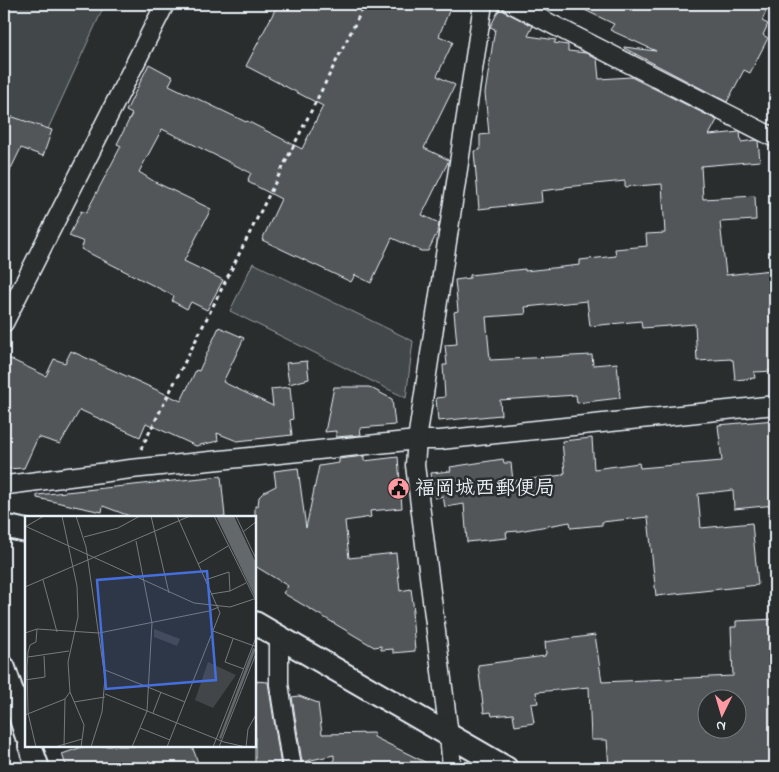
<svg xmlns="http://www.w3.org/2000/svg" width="779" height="772" viewBox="0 0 779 772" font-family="'Indie Flower','Klee One',sans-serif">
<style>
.green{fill:#424648;stroke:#959ca0}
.building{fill:#535759;stroke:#e8f1f8;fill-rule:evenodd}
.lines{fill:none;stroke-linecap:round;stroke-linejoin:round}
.minor-casing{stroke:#e8f1f8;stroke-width:21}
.tertiary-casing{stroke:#e8f1f8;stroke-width:26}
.path{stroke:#e8f1f8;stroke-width:3;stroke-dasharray:4 4;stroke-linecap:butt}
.minor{stroke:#2a2d2e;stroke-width:18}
.tertiary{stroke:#2a2d2e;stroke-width:22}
.labels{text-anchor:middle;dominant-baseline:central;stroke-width:5;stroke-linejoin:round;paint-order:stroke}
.poi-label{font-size:20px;font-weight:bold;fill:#e8f1f8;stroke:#2a2d2e;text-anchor:start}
.inset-road{fill:none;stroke:#767b7f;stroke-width:1}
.view{fill:#466fde;fill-opacity:0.15;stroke:#466fde;stroke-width:2.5}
.inset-edge{fill:none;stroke:#e8f1f8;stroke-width:2.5}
</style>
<rect width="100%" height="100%" fill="#2a2d2e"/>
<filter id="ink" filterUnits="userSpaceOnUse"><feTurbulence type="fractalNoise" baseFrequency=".02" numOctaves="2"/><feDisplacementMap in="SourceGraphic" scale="10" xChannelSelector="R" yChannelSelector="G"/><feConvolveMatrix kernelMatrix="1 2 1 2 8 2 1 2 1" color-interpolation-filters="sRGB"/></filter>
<g filter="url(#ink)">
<g class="green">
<path d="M4,4H105L48,129L11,117L4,113Z"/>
<path d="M253,263L413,341L406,398L230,311Z"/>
</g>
<g class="building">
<path d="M278,4H452L440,33V34L439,36L453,42L437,76L455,85L424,148L449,160L422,215L439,223L438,231L428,251H421L392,238L371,283L355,275L351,282L262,240L281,199L248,182L249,180L248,179L251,173L162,129L139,172L155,182L211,209L184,261L223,280L207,310L191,302L187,309L172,301L174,296L81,249L84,242L69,236L81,211L86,213L121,146L117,144L132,114L126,111L149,64L173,77L169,85L246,122L247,121L302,149L323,106L246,66Z"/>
<path d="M572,4H769L762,21L768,24L763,35L768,38L750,73L744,70L727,102L624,48V47L656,51L610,30L614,24Z"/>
<path d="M500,8L507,13L533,26L528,36L556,40L554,43L568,45V51L586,53L597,59L599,79L631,77L717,120L709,135L740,132L741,142L756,140L758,141L760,161L701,166L703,199L755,196L756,220L720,222L726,275L771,270L774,299L775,371L754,372L755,378L735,380L733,360H731V359L697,361L695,324L642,328L641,321L590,326L587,301L525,307L526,314L486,317L490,360L592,355L593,365L617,363L620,398L577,403L576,395L500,400L501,415L438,421L436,398L445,397L443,365H447L445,345L457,344L454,312L458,311L455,280L470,278V275L525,269V271L580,265V260L616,256L615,249L647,246L646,234L665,233L662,184L625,187V181L565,187V188L541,191L542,202L479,209L474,151L480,150V135L489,134L485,93L495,29L490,27Z"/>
<path d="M4,114L52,130L43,156L21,148L4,183Z"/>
<path d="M219,327L244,338L223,382L273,406L271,389L290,387L293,419L290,420L292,435L237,441L217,433L218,441L196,446L146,423L140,437L80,410L60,444L38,437L24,468L4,469V356L46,376L54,359L65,363L71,351L181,401L196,370L199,371Z"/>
<path d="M307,361L309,379L289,384L286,363Z"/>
<path d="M334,387H369L392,399L395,425L360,428L361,435L336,437V431L325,432Z"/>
<path d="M775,420V505L734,509L733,490L698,494L701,528L752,523L758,585L656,596L648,517L602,522V525L571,528L570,522L519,531L506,532L507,538L467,542L464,504L445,507L443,496L435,498L431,473L451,471L450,467L503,459L504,463H511L513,481L563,475V473H565L562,441L592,438L594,469L639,463L640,468L722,461L718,425Z"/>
<path d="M364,456V461L398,457L402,508L370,511L371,517L345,521L349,558L396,553L400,591L411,589L414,611H412L415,651L393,653V649L381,650V646L374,647L283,593L288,586L255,566V506H258L259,497L264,492L276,486L274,471L298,468L306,528L319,466L339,463V459Z"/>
<path d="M221,476L225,517H132L103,506L102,512L37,498V495Z"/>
<path d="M775,619V768H609L607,740H591L589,687L536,692L538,703L531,704L534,723L515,726L513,714L492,716L491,712L484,713L478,665L545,656V654H546L545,642L595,635L602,682L733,676L731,627H736V621ZM706,700H736V730H706Z"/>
<path d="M255,681L268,682L281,766L270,768H255Z"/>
<path d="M299,696L318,703L322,734L374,733V737L437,768H334V755L302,762L292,697Z"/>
<path d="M85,746H192L200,768H67L62,754Z"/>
</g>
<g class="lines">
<defs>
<g id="minor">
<path d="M512,4L775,138"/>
<path d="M4,323L165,4"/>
<path d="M4,486L7,485L131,469L417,440H440L775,405"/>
<path d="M279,637V684L292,768"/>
<path d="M452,768L449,735L415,465L417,440L483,4"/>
</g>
<g id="tertiary">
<path d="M4,526L26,531"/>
<path d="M255,623L506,768"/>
<path d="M4,668L26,734"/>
<path d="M30,746L38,768"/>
</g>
</defs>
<use href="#minor" class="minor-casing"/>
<use href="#tertiary" class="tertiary-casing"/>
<path class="path" d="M141,449L365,4"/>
<use href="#minor" class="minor"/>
<use href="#tertiary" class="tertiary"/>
</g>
</g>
<defs>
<symbol id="civic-disc" viewBox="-11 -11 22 22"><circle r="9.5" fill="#ff9aa2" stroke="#2a2d2e"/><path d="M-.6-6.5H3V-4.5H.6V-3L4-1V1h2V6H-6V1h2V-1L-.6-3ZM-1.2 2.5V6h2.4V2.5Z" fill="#111"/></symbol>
</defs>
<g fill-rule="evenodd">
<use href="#civic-disc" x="386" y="476" width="25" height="25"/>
</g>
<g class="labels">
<g class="poi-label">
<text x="415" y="489">福岡城西郵便局</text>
</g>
</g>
<g transform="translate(25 516)">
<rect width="231" height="231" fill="#2a2d2e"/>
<path d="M129,113L155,123L152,130L129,121ZM183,146L211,159L188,192L170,184Z" fill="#424648"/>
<path d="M191,0H209L231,47V83ZM228,132L231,133L196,223L194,222Z" fill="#63686b"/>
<path class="inset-road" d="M37,0L52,70L53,101L43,146L45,176L59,209L56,231M51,0L61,31L80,162L77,196L66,231M126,0L144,77M189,0L232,87M211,0L232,45M0,10L169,87L205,91L232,82M0,11L19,0M218,16L232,5M59,21L93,12L115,0M173,48L203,30M18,64L32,116M180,64L204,56L205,75M0,71L165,0M186,78L205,75L221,67M188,115L232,131M0,117L12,113L74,117L184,95L194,91M208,123L200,146L219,153M3,141L44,135M80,154L160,186M0,164L20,161L19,140M80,178L199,226L221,231M49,186L80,181M128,197L136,176M0,199L40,183L45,176M115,212L145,224M11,231L3,197L2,151L3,136L5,129L11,126L12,113M30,231L57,223M39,231L40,183M107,231L122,195L127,107L111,25M142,231L195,97L152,0M188,231L232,119M194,231L232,135M221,231L223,213L232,197"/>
<path class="view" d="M182,55L191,164L81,173L72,64Z"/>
<rect width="231" height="231" class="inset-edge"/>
</g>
<rect width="779" height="772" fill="none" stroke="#2a2d2e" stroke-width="20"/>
<rect x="10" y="10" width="759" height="752" fill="none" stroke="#e8f1f8" stroke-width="2" filter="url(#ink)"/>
<g transform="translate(722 714) rotate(185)"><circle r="24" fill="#2a2d2e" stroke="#767b7f"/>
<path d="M0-4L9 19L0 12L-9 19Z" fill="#ff9aa2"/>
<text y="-8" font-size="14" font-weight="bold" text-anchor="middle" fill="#e8f1f8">N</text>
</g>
</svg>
